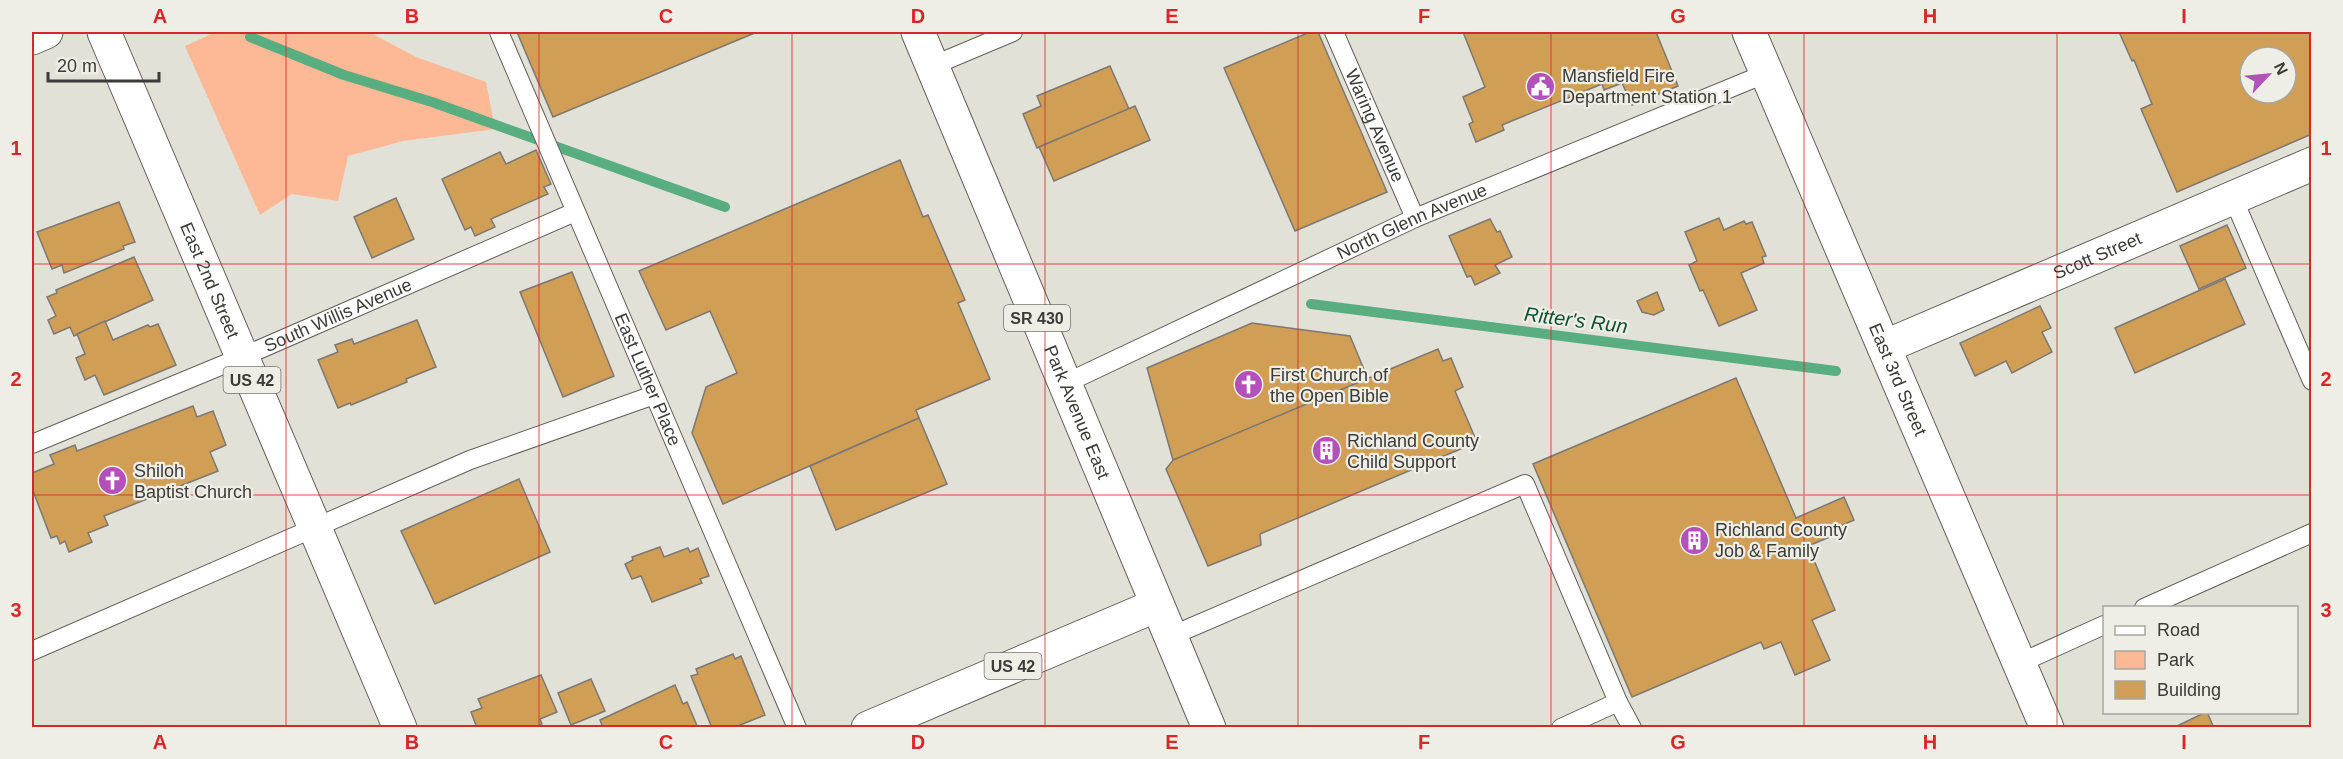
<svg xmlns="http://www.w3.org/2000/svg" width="2343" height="759" viewBox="0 0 2343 759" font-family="Helvetica,sans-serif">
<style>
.green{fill:#fdb895}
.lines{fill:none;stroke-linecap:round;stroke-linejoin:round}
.stream{stroke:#59ae81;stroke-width:10}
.building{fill:#d09e55;stroke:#7d7872;stroke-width:1.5;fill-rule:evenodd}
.service-casing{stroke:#616059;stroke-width:20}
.minor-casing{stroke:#616059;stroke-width:35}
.secondary-casing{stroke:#616059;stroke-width:35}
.primary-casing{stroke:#616059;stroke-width:35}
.service{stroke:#fff;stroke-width:18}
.minor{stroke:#fff;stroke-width:33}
.secondary{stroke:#fff;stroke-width:33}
.primary{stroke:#fff;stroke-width:33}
.grid{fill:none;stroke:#d62828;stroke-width:1.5;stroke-opacity:0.55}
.labels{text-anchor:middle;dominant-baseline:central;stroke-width:4.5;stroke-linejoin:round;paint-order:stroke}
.shield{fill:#efeee6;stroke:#71716c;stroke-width:1.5}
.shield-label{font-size:16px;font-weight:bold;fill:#3b3b38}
.poi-label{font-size:18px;fill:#3b3b38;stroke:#efeee6;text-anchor:start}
.street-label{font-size:18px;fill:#3b3b38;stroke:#efeee6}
.water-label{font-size:20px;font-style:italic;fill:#0c5032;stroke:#efeee6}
.neatline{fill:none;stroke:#d62828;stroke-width:2}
.grid-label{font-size:20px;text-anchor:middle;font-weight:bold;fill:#d62828}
</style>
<rect width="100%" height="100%" fill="#e2e1d8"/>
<path class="green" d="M216,32H369L416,57L486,82L495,129L403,141L348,156L338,201L292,194L260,215L185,46Z"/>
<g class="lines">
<g class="stream">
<path d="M250,37L344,75L432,102L725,207"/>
<path d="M1311,304L1836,371"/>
</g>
</g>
<g class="building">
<path d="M517,32H757L553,117Z"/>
<path d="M1310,32H1318L1387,192L1295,231L1224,68Z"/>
<path d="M1463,32H1656L1678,86L1632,105L1622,83L1604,90L1602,84L1502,125L1504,130L1476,142L1469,124L1473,122L1463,97L1485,87Z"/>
<path d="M2119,32H2312V134L2177,192L2141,109L2152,104L2134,60L2132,61ZM2250,57H2286V93H2250Z"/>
<path d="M1110,66L1129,109L1037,148L1023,114L1041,106L1037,96Z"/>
<path d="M1135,106L1150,140L1054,181L1039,147Z"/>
<path d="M536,150L551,184L544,187L548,194L491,219L495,227L475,236L471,227L465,230L442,179L500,152L506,164Z"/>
<path d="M900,160L923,217L928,215L965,300L958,303L990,379L916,410L919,418L723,504L692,433L706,387L737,373L710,311L666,330L639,271Z"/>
<path d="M396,198L414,239L372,258L354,217Z"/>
<path d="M119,202L135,242L123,246L124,249L64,273L62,265L52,269L37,232Z"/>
<path d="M1719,218L1724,230L1744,221L1746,224L1752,222L1766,256L1762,257L1764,263L1741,273L1757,310L1719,326L1703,290L1700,291L1689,265L1697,261L1685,232Z"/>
<path d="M1490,219L1497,232L1500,231L1512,257L1495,265L1500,273L1475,285L1471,276L1467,277L1449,236Z"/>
<path d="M2227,225L2246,268L2199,289L2180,246Z"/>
<path d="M134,257L153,300L74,336L70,327L54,334L48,320L56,316L47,297L57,293L56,290Z"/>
<path d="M572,272L614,376L563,397L520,292Z"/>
<path d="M2225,279L2245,324L2135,373L2115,328Z"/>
<path d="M1657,292L1664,310L1654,315L1642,312L1637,301Z"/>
<path d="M2040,306L2051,328L2042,332L2052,352L2012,373L2006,361L1975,376L1960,343Z"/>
<path d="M417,320L436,367L406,379L407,382L351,405L350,403L338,408L318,360L338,352L335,345L352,339L354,344Z"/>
<path d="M105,321L113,340L148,325L150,327L158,324L176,365L104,395L95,375L85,380L76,358L85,354L77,334Z"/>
<path d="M1252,323L1350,336L1368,379L1173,460L1147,368Z"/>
<path d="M1438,349L1443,361L1451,358L1463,387L1455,391L1477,442L1260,534L1261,545L1208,566L1166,469L1173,460Z"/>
<path d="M1736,378L1796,518L1844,497L1854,520L1835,528L1837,534L1808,546L1835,610L1812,620L1830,660L1795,675L1781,642L1764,649L1761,642L1632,697L1533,464Z"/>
<path d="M193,406L197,417L213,411L226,445L210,452L218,471L104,516L108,525L88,533L92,542L69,552L65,541L60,544L57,536L51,538L32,488V473L54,464L50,455L75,445L77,451Z"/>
<path d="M919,418L947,484L836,530L810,466Z"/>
<path d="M519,479L550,552L435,604L401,531Z"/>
<path d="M660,547L664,557L688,548L690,552L698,548L709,576L700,579L702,583L652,602L641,576L632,579L625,564L633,560L632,557Z"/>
<path d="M733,654L735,659L741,656L765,715L733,728H712L691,676L698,674L696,669Z"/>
<path d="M541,675L557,712L540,719L542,724L534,728H477L471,712L482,708L478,699Z"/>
<path d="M591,679L605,711L571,725L558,693Z"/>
<path d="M675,685L683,704L687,702L698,728H603L600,720Z"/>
<path d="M2207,712L2214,728H2173L2206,712Z"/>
</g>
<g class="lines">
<defs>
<g id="service">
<path id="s1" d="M499,32L797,728"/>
<path id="s2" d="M1334,32L1415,218"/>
<path d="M932,66L1013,32"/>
<path d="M2233,198L2312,381"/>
<path id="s3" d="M1064,384L1415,218L1767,73"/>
<path id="s4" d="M32,444L242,357L575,212"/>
<path d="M2144,608L2312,533"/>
<path d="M1171,636L1525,484L1618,702L1632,728"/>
<path d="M32,651L470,460L654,395"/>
<path d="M2020,663L2104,625"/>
<path d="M1561,728L1618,702"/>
</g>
<g id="minor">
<path id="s5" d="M1749,32L2047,728"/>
<path id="s6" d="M1884,347L2312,164"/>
</g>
<path id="secondary" d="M32,38L46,32"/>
<g id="primary">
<path id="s7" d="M104,32L400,728"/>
<path id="s8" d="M918,32L1209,728"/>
<path d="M868,728L1157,605"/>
</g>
</defs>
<use href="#service" class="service-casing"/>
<use href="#minor" class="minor-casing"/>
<use href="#secondary" class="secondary-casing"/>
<use href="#primary" class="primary-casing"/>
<use href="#service" class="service"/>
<use href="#minor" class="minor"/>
<use href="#secondary" class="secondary"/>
<use href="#primary" class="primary"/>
</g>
<path class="grid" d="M286,32V728M539,32V728M792,32V728M1045,32V728M1298,32V728M1551,32V728M1804,32V728M2057,32V728M32,264H2312M32,495H2312"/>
<defs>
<symbol id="civic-disc" viewBox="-11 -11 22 22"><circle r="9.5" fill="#b151b9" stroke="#efeee6"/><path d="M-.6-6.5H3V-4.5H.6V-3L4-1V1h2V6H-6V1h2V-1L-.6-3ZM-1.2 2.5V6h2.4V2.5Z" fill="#fff"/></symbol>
<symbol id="church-disc" viewBox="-11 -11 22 22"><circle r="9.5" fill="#b151b9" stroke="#efeee6"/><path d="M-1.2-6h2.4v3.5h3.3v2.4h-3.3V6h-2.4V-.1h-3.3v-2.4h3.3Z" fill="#fff"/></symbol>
<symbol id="building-disc" viewBox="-11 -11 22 22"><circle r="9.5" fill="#b151b9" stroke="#efeee6"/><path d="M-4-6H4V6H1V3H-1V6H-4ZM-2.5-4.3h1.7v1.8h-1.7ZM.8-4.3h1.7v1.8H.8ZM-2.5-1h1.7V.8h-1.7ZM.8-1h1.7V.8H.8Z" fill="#fff"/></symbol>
</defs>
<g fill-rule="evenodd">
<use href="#civic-disc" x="1524" y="70" width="33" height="33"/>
<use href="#church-disc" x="1232" y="368" width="33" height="33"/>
<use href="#building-disc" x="1310" y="434" width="33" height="33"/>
<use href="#church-disc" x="96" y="464" width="33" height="33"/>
<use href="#building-disc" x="1678" y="524" width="33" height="33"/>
</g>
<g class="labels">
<g class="shield">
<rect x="1004" y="305" width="66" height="26" rx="4.5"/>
<rect x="223.5" y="367" width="57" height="26" rx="4.5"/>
<rect x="984.5" y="653" width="57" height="26" rx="4.5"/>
</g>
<g class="shield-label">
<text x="1037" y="318">SR 430</text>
<text x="252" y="380">US 42</text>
<text x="1013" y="666">US 42</text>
</g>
<g class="poi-label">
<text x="1562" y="76">Mansfield Fire<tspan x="1562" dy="21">Department Station 1</tspan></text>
<text x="1270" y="375">First Church of<tspan x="1270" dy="21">the Open Bible</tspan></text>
<text x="1347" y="441">Richland County<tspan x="1347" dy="21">Child Support</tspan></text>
<text x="134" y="471">Shiloh<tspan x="134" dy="21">Baptist Church</tspan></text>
<text x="1715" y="530">Richland County<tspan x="1715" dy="21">Job &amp; Family</tspan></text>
</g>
<g class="street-label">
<text stroke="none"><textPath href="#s2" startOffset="102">Waring Avenue</textPath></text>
<text stroke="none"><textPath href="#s3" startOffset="384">North Glenn Avenue</textPath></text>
<text stroke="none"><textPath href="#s6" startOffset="232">Scott Street</textPath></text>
<text stroke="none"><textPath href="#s7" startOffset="270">East 2nd Street</textPath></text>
<text stroke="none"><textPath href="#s4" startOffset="332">South Willis Avenue</textPath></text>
<text stroke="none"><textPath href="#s1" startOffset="378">East Luther Place</textPath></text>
<text stroke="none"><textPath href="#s5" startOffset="378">East 3rd Street</textPath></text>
<text stroke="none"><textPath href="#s8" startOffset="412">Park Avenue East</textPath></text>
</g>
<g class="water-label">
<text transform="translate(1576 320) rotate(7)">Ritter's Run</text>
</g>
</g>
<rect width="2343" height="759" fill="none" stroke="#efeee6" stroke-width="66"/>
<rect x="2103" y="606" width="195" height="108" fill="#efeee6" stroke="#a7a6a0" stroke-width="1.5"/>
<rect x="2115" y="626" width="30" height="9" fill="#ffffff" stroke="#a7a6a0" stroke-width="1.5"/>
<text x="2157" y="636" font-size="18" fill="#3b3b38">Road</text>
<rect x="2115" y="651" width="30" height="18" fill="#fdb895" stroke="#a7a6a0" stroke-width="1.5"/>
<text x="2157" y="666" font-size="18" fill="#3b3b38">Park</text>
<rect x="2115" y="681" width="30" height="18" fill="#d09e55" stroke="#a7a6a0" stroke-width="1.5"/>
<text x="2157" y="696" font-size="18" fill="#3b3b38">Building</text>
<g transform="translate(2268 75) rotate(64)"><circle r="28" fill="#efeee6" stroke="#a7a6a0" stroke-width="1.5"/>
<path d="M0-4.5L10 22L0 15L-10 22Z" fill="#b151b9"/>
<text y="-9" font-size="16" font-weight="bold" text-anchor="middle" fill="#3b3b38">N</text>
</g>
<path d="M48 72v9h111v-9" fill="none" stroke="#3b3b38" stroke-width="3"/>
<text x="57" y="72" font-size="18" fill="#3b3b38" stroke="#efeee6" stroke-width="4.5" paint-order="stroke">20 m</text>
<rect x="33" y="33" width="2277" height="693" class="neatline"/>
<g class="grid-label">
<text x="160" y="23">A</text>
<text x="412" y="23">B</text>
<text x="666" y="23">C</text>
<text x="918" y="23">D</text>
<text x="1172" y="23">E</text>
<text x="1424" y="23">F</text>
<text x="1678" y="23">G</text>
<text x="1930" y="23">H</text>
<text x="2184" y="23">I</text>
<text x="16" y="155">1</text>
<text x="2326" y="155">1</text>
<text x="16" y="386">2</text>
<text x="2326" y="386">2</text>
<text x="16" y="617">3</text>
<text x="2326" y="617">3</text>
<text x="160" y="749">A</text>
<text x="412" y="749">B</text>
<text x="666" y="749">C</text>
<text x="918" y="749">D</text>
<text x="1172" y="749">E</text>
<text x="1424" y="749">F</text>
<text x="1678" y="749">G</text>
<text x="1930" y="749">H</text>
<text x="2184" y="749">I</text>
</g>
</svg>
